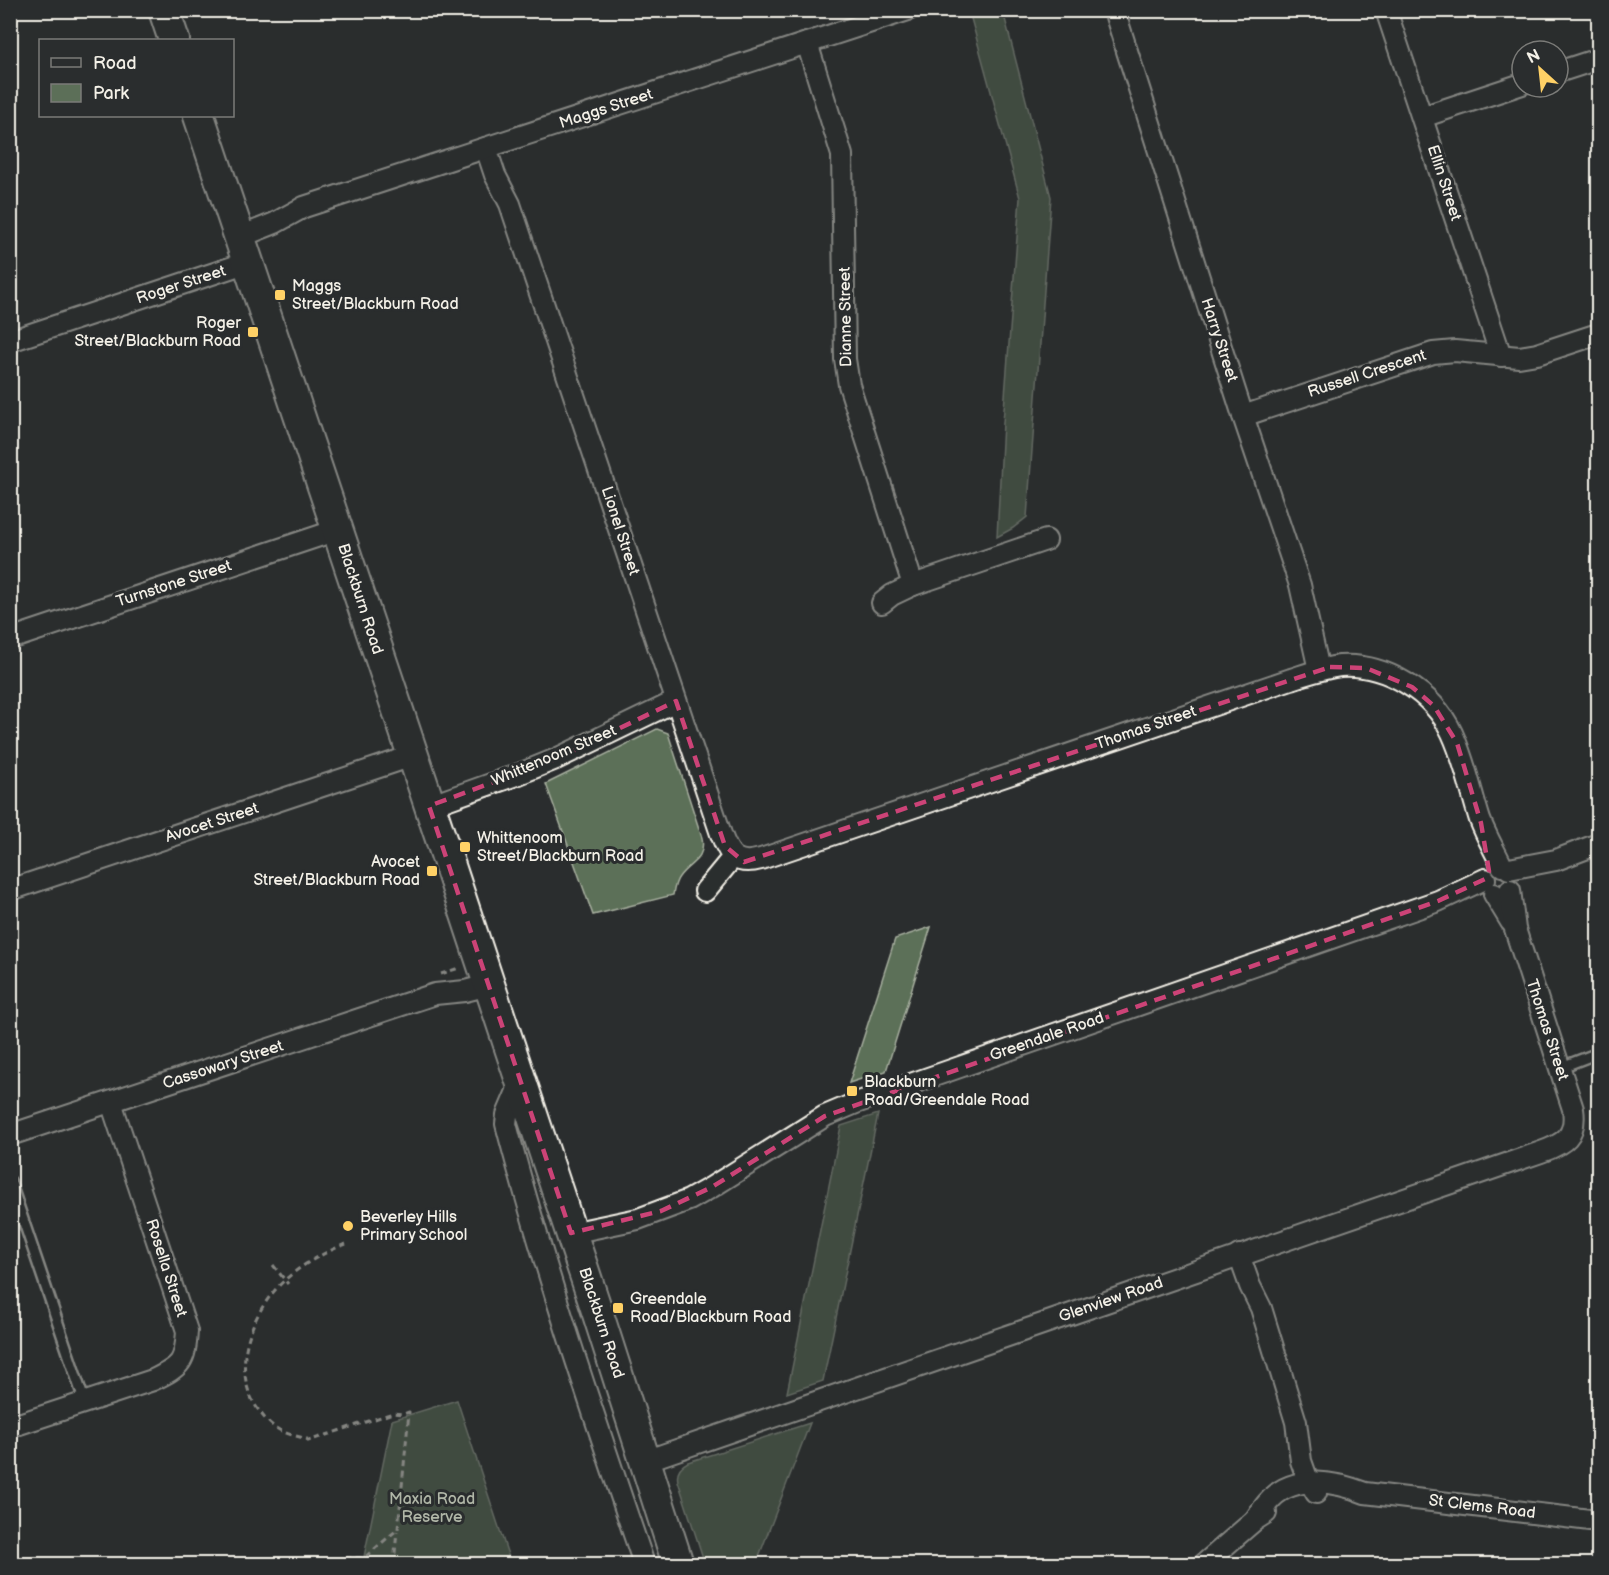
<svg xmlns="http://www.w3.org/2000/svg" width="1609" height="1575" viewBox="0 0 1609 1575" font-family="'Balsamiq Sans',sans-serif">
<style>
.green{fill:#5c6f58;stroke:#a8b0a0;stroke-width:1.5}
.lines{fill:none;stroke-linecap:round;stroke-linejoin:round}
.lane-casing{stroke:#f4f1e8;stroke-width:14}
.street-casing{stroke:#f4f1e8;stroke-width:24}
.primary-casing{stroke:#f4f1e8;stroke-width:34}
.path{stroke:#f4f1e8;stroke-width:3;stroke-dasharray:6 4.5;stroke-linecap:butt}
.lane{stroke:#2a2d2e;stroke-width:9}
.street{stroke:#2a2d2e;stroke-width:20}
.primary{stroke:#2a2d2e;stroke-width:30}
.marked{fill:none;stroke:#cc4377;stroke-width:4.5;stroke-dasharray:12 8;stroke-linejoin:round}
.poi-dot{fill:#ffd166;stroke:#2a2d2e;stroke-width:2}
.labels{text-anchor:middle;dominant-baseline:central;stroke-width:6;stroke-linejoin:round;paint-order:stroke}
.street-label{font-size:16px;fill:#f4f1e8;stroke:#2a2d2e}
.poi-label{font-size:16px;fill:#f4f1e8;stroke:#2a2d2e;text-anchor:start}
.park-label{font-size:16px;fill:#b0b6a7;stroke:#2a2d2e}
</style>
<rect width="100%" height="100%" fill="#2a2d2e"/>
<filter id="ink" filterUnits="userSpaceOnUse"><feTurbulence type="fractalNoise" baseFrequency=".0167" numOctaves="2"/><feDisplacementMap in="SourceGraphic" scale="12" xChannelSelector="R" yChannelSelector="G"/><feConvolveMatrix kernelMatrix="1 2 1 2 8 2 1 2 1" color-interpolation-filters="sRGB"/></filter>
<g filter="url(#ink)">
<g class="green">
<path d="M969,11H1003L1051,197L1027,517L1013,528L997,537L1003,423L1020,198Z"/>
<path d="M657,729L668,733L702,838C706,861 689,862 679,877C675,882 674,889 673,895L593,915L546,784Z"/>
<path d="M931,927L886,1071L849,1083L895,939Z"/>
<path d="M878,1114L823,1381L787,1393L841,1126Z"/>
<path d="M457,1400L511,1564H383L364,1557L392,1420Z"/>
<path d="M810,1423L756,1564H705L678,1481C676,1472 680,1466 688,1462Z"/>
</g>
<g class="lines">
<defs>
<g id="lane">
<path d="M1559,1068L1598,1053"/>
<path d="M10,1181L85,1403"/>
</g>
<g id="street">
<path d="M1114,10L1243,416L1300,585L1319,670"/>
<path d="M1386,10L1501,356"/>
<path d="M807,43L842,155L845,359L849,385L913,585"/>
<path d="M1558,72L1598,59"/>
<path d="M1422,117L1522,84"/>
<path d="M486,148L495,175L510,204L721,834C729,856 736,866 761,859L1291,679C1307,674 1323,668 1340,666C1385,663 1433,692 1452,733C1465,761 1471,792 1480,820C1486,836 1495,851 1502,866"/>
<path d="M240,237L275,223L304,207L908,10"/>
<path d="M10,341L248,262"/>
<path d="M1243,416L1433,353L1455,351L1519,357L1537,354L1598,334"/>
<path d="M882,603L892,595L913,585L1046,540"/>
<path d="M10,639L337,530"/>
<path d="M429,806L519,774L556,759L676,701"/>
<path d="M1509,869L1556,860L1598,844"/>
<path d="M10,890L412,756"/>
<path d="M705,891L733,857"/>
<path d="M1494,894L1511,922"/>
<path d="M521,1082L507,1115L506,1124C545,1273 595,1419 644,1564"/>
<path d="M10,1135L435,994L465,991L489,985"/>
<path d="M571,1233L638,1219L689,1200L712,1187L825,1116L856,1103L1438,901L1485,879"/>
<path d="M1239,1255L1250,1286L1261,1308L1296,1422L1301,1461L1306,1475L1316,1493"/>
<path d="M10,1427L153,1380C182,1366 185,1362 187,1331L111,1102"/>
<path d="M645,1461L1541,1152C1564,1144 1577,1136 1573,1109L1515,929L1510,890"/>
<path d="M1255,1520C1260,1512 1266,1504 1272,1498C1296,1474 1337,1482 1365,1493L1598,1521"/>
<path d="M1204,1564L1255,1520L1266,1513"/>
</g>
<g id="primary">
<path d="M164,10L174,40"/>
<path d="M199,116L446,854L598,1314L678,1564"/>
</g>
</defs>
<use href="#lane" class="lane-casing"/>
<use href="#street" class="street-casing"/>
<use href="#primary" class="primary-casing"/>
<g class="path">
<path d="M441,974L459,968L458,967"/>
<path d="M346,1244C325,1252 303,1264 286,1279C250,1311 228,1371 260,1412C264,1418 270,1424 276,1428C285,1434 297,1436 307,1439L308,1441L393,1413L403,1414L409,1412L398,1529L364,1558L379,1564"/>
<path d="M273,1265L288,1284"/>
<path d="M325,1564L347,1558H364"/>
<path d="M394,1564L397,1531"/>
</g>
<use href="#lane" class="lane"/>
<use href="#street" class="street"/>
<use href="#primary" class="primary"/>
</g>
</g>
<path d="M0 0H1609V1575H0ZM1330,667L1366,668L1412,687L1434,706L1457,743L1481,823L1489,871L1485,879L1438,901L825,1116L712,1187L661,1211L571,1233L429,806L556,759L676,701L725,846L744,862Z" fill="#2a2d2e" fill-opacity=".55" fill-rule="evenodd"/>
<path class="marked" d="M1330,667L1366,668L1412,687L1434,706L1457,743L1481,823L1489,871L1485,879L1438,901L825,1116L712,1187L661,1211L571,1233L429,806L556,759L676,701L725,846L744,862Z"/>
<g class="poi-dot">
<rect x="274" y="289" width="12" height="12" rx="3"/>
<rect x="247" y="326" width="12" height="12" rx="3"/>
<rect x="459" y="841" width="12" height="12" rx="3"/>
<rect x="426" y="865" width="12" height="12" rx="3"/>
<rect x="846" y="1085" width="12" height="12" rx="3"/>
<circle cx="348" cy="1226" r="6"/>
<rect x="612" y="1302" width="12" height="12" rx="3"/>
</g>
<g class="labels">
<g class="street-label">
<text transform="translate(606 109) rotate(-18)">Maggs Street</text>
<text transform="translate(1444 183) rotate(72)">Ellin Street</text>
<text transform="translate(181 285) rotate(-18)">Roger Street</text>
<text transform="translate(846 317) rotate(-91)">Dianne Street</text>
<text transform="translate(1219 340) rotate(72)">Harry Street</text>
<text transform="translate(1367 374) rotate(-18)">Russell Crescent</text>
<text transform="translate(620 531) rotate(72)">Lionel Street</text>
<text transform="translate(174 584) rotate(-18)">Turnstone Street</text>
<text transform="translate(360 599) rotate(72)">Blackburn Road</text>
<text transform="translate(1146 728) rotate(-19)">Thomas Street</text>
<text transform="translate(554 756) rotate(-23)">Whittenoom Street</text>
<text transform="translate(212 823) rotate(-18)">Avocet Street</text>
<text transform="translate(1547 1030) rotate(72)">Thomas Street</text>
<text transform="translate(1047 1037) rotate(-19)">Greendale Road</text>
<text transform="translate(223 1065) rotate(-18)">Cassowary Street</text>
<text transform="translate(166 1268) rotate(72)">Rosella Street</text>
<text transform="translate(1111 1300) rotate(-19)">Glenview Road</text>
<text transform="translate(601 1323) rotate(72)">Blackburn Road</text>
<text transform="translate(1482 1507) rotate(7)">St Clems Road</text>
</g>
<g class="poi-label">
<text x="292" y="286">Maggs<tspan x="292" dy="18">Street/Blackburn Road</tspan></text>
<text x="241" y="323" text-anchor="end">Roger<tspan x="241" dy="18">Street/Blackburn Road</tspan></text>
<text x="477" y="838">Whittenoom<tspan x="477" dy="18">Street/Blackburn Road</tspan></text>
<text x="420" y="862" text-anchor="end">Avocet<tspan x="420" dy="18">Street/Blackburn Road</tspan></text>
<text x="864" y="1082">Blackburn<tspan x="864" dy="18">Road/Greendale Road</tspan></text>
<text x="360" y="1217">Beverley Hills<tspan x="360" dy="18">Primary School</tspan></text>
<text x="630" y="1299">Greendale<tspan x="630" dy="18">Road/Blackburn Road</tspan></text>
</g>
<g class="park-label">
<text x="432" y="1499">Maxia Road<tspan x="432" dy="18">Reserve</tspan></text>
</g>
</g>
<rect width="1609" height="1575" fill="none" stroke="#2a2d2e" stroke-width="36"/>
<rect x="18" y="18" width="1573" height="1539" fill="none" stroke="#f4f1e8" stroke-width="2" filter="url(#ink)"/>
<rect x="39" y="39" width="195" height="78" fill="#2a2d2e" stroke="#7b7b78" stroke-width="1.5"/>
<rect x="51" y="58" width="30" height="9" fill="#2a2d2e" stroke="#7b7b78" stroke-width="1.5"/>
<text x="93" y="69" font-size="18" fill="#f4f1e8">Road</text>
<rect x="51" y="84" width="30" height="18" fill="#5c6f58" stroke="#7b7b78" stroke-width="1.5"/>
<text x="93" y="99" font-size="18" fill="#f4f1e8">Park</text>
<g transform="translate(1540 69) rotate(333)"><circle r="28" fill="#2a2d2e" stroke="#7b7b78" stroke-width="1.5"/>
<path d="M0-4.5L10 22L0 15L-10 22Z" fill="#ffd166"/>
<text y="-9" font-size="16" font-weight="bold" text-anchor="middle" fill="#f4f1e8">N</text>
</g>
</svg>
